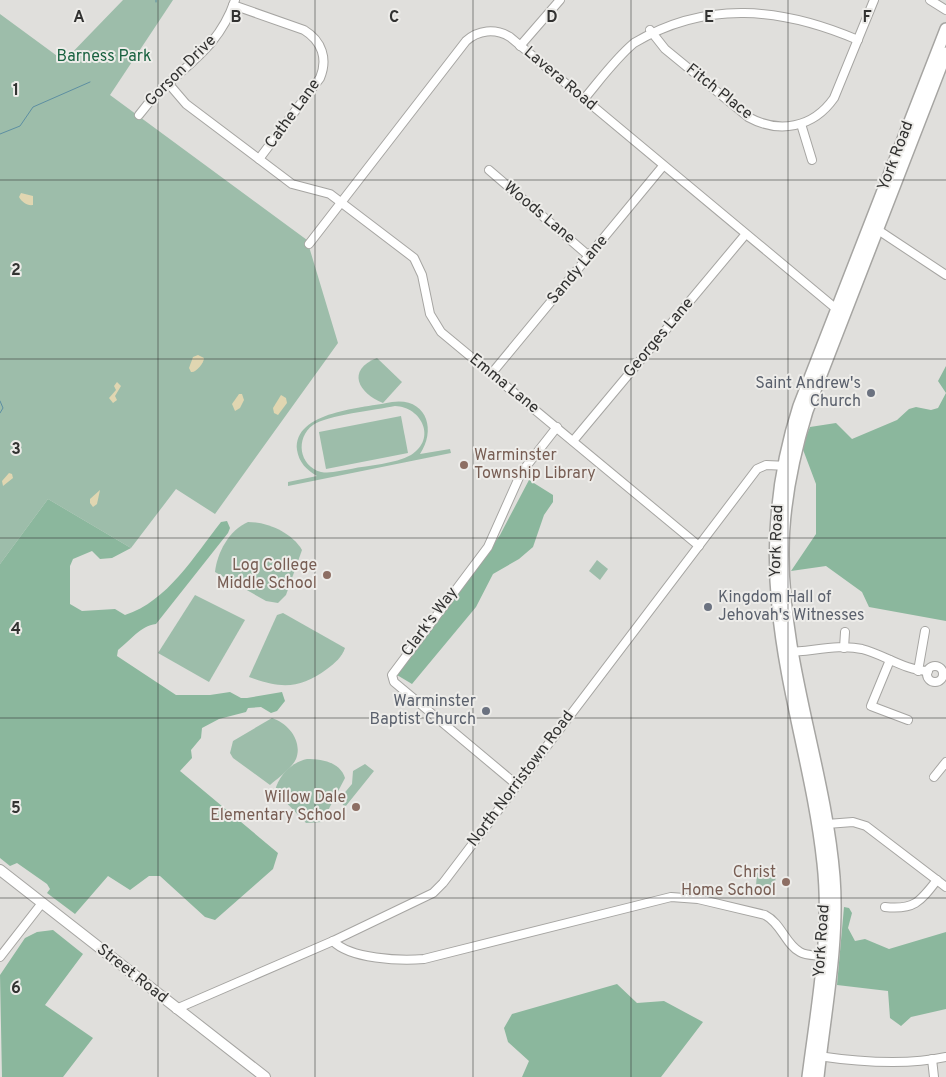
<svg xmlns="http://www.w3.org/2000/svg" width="946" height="1077" viewBox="0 0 946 1077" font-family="Overpass,sans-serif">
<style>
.green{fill:#9dbdaa;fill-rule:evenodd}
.forest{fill:#8bb79d}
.sand{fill:#e0d6b1}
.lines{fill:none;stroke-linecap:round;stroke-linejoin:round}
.stream{stroke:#5d8fa2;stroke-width:1}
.minor-casing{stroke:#a6a5a2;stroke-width:10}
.major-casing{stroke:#a6a5a2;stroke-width:12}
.highway-casing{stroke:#a6a5a2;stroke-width:14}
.minor{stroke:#fff;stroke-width:8}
.major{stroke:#fff;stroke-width:10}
.highway{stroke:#fff;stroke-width:11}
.grid{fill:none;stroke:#323231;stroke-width:1;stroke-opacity:0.55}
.worship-dot{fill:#6b7280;stroke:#edece9;stroke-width:2}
.education-dot{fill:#8d6e63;stroke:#edece9;stroke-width:2}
.labels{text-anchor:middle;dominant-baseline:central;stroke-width:4;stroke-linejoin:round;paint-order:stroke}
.park-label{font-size:16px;fill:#196240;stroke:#edece9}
.street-label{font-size:16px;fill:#323231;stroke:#edece9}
.worship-label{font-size:16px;fill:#5b616d;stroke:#edece9;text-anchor:end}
.education-label{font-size:16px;fill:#785e54;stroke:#edece9;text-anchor:end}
.grid-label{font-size:16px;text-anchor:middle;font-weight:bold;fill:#323231;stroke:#edece9;stroke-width:4;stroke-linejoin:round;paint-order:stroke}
</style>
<rect width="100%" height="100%" fill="#e0dfdc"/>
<g class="green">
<path d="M123,0H173L110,95L307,240L338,343L215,514L176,489L131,548L48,499L0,564V14L64,61Z"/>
<path d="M377,358L402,382L383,403C358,393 346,370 377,358Z"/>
<path d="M392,402C426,397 437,429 420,454L450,449L451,453L288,486V482L317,476C307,470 299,463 297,450C293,411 364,408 392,402ZM395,406C422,407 437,439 411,455C395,464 369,465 351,469C342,470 331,474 321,472C299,466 295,438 313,425C327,415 376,410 395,406Z"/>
<path d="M401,416L408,453L326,469L319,432Z"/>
<path d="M248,522C268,522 292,533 302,550L286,595L278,603L266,601L215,572C217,553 229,530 248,522Z"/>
<path d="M597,560L608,569L600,580L589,571Z"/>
<path d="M195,595L245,620L209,682L158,653Z"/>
<path d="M283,613L345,648C342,657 335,663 327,669C300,689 281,689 249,677L277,615Z"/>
<path d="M272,718C288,723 303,741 296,759C292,768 278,778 270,785L233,758L230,753L233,741Z"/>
<path d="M307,759C322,759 340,762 345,778L322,822L306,823L275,791C278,776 292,762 307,759Z"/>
<path d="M365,764L374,771L345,807L341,802V797L352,784L353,771Z"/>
<path d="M757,873L776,876L774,889L756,886Z"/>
</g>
<g class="forest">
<path d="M946,366V621L869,607L862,592L826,566L791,571L816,534V484L802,447L810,427L836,423L852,439L897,420L909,409L916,407L931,410L938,408L946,393L938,381Z"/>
<path d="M529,480L553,495V502L544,515L533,547L519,559L493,574L476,607L412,684L397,675L500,535Z"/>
<path d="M48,499L131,548L112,558L100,559L92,551L73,559L70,566V604L82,611L115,609L125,615C168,601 194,556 221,522L227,521L230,528L228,533L156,624C140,626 131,640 118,650L117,656L176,695H210L230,692L241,698H247L282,692L285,701L277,711L271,713L261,707L248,708L246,712L219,719L202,728L201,738L191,750L192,758L180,771L278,853L273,869L215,920L205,917L160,876H149L130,890L108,876L75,914L47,893L50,889L47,884L17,863L10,866L0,858V564Z"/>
<path d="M844,907L849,908L852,913L848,928L855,941L865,939L889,949L946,932V1009L911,1017L901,1026L890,1018L888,991L837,985Z"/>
<path d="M53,930L83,954L45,1005L93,1038L63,1077H2L0,975L25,938L37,932Z"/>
<path d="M617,984L637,1003L664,1001L703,1022L661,1077H522L529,1061L508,1042L504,1028L512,1014Z"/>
</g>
<g class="sand">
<path d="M21,193L33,196V205C27,206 22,202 19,197Z"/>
<path d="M198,355L204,358C204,363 196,373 191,372L189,368L193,357Z"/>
<path d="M117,382L121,386L115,396L117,400L113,403L109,398L116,390L114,386Z"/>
<path d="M239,394H242L244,400L240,408L235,411L232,404Z"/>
<path d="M281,395L286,398L287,403L278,415L274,413L273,408Z"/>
<path d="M9,473L12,474L13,478L3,486L2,481Z"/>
<path d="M100,490L97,504L93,507L90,503V499Z"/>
</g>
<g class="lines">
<g class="stream">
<path d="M156,2V0"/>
<path d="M0,134L20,126L33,107L90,82"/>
<path d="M0,401L3,408L0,413"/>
</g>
<defs>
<g id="minor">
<path d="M930,0L946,10"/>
<path d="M233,5L304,30C322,41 328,59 320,78L259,159"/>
<path d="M650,30L665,49L748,117C779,134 813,128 834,98L874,0"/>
<path d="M520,46L560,0"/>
<path d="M168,83L186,104L292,184L330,194L414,258L422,275L430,314L441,332L699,546"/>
<path d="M584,99C600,80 615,59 634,43C706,0 781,7 858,40"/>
<path d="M139,115C172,70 216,57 235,0"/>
<path d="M801,124L812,160"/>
<path d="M489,170L589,256"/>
<path d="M875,228L946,275"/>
<path d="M309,244L466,41C478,30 495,28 510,37L840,312"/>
<path d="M492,373L663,166"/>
<path d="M573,441L745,235"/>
<path d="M844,648L845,632"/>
<path d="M789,652C813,651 840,644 862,649C885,655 904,670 928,671"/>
<path d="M890,660L871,706L908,720"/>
<circle cx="935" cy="674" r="8"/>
<path d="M918,671L925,631"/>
<path d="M934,777L946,762"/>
<path d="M517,785L394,682L392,675L488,547L521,473L557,427"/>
<path d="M827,824L853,822L866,826L946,887"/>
<path d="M885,907C914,910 920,902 937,880"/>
<path d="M333,941C350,959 400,961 424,959L671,897L698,899L765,915C781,923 786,945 800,952C806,956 816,955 823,956"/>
<path d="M0,957L42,903"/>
<path d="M176,1009L333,941L433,893L443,883L757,469L766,465L789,466"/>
<path d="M818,1056C859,1062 905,1066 946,1057"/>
<path d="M932,1059L934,1077"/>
</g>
<path id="major" d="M0,870L265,1077"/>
<g id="highway">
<path d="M808,1077C817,1006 831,934 823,863C814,777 786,693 778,607C771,538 778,471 799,406L946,29"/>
<path d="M818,1077C825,1011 839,943 834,877C825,768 782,662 783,552C783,503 793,457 807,411L946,53"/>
</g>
</defs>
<use href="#minor" class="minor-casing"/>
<use href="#major" class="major-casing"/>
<use href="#highway" class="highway-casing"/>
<use href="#minor" class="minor"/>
<use href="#major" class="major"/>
<use href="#highway" class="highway"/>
</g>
<path class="grid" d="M158,0V1077M315,0V1077M473,0V1077M631,0V1077M788,0V1077M0,180H946M0,359H946M0,538H946M0,718H946M0,898H946"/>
<g class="worship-dot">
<circle cx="871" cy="393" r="5"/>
<circle cx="708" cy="607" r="5"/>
<circle cx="486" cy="711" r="5"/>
</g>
<g class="education-dot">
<circle cx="464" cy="465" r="5"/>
<circle cx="327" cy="575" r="5"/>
<circle cx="356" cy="807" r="5"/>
<circle cx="786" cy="882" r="5"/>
</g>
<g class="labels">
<g class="park-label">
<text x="104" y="57">Barness Park</text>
</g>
<g class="street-label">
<text transform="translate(181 71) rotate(-45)">Gorson Drive</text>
<text transform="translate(560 79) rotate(40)">Lavera Road</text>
<text transform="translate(719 92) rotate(38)">Fitch Place</text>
<text transform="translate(293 114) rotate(-54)">Cathe Lane</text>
<text transform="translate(896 156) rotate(-69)">York Road</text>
<text transform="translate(539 213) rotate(40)">Woods Lane</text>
<text transform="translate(578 270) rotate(-50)">Sandy Lane</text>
<text transform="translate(659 338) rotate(-50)">Georges Lane</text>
<text transform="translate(504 384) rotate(39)">Emma Lane</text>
<text transform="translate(777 541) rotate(-88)">York Road</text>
<text transform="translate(430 622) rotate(-53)">Clark's Way</text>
<text transform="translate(521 779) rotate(-53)">North Norristown Road</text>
<text transform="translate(822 941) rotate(-86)">York Road</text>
<text transform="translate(132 974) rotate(38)">Street Road</text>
</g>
<g class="worship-label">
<text x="861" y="384">Saint Andrew's<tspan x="861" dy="18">Church</tspan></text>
<text x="718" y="598" text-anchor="start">Kingdom Hall of<tspan x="718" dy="18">Jehovah's Witnesses</tspan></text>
<text x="476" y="702">Warminster<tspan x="476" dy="18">Baptist Church</tspan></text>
</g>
<g class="education-label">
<text x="474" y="456" text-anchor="start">Warminster<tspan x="474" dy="18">Township Library</tspan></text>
<text x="317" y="566">Log College<tspan x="317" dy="18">Middle School</tspan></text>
<text x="346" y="798">Willow Dale<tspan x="346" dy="18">Elementary School</tspan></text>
<text x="776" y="873">Christ<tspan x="776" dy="18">Home School</tspan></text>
</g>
</g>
<g class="grid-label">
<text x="79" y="22">A</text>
<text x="236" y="22">B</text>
<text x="394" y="22">C</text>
<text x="552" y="22">D</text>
<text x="709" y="22">E</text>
<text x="867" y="22">F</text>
<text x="16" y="95">1</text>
<text x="16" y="275">2</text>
<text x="16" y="454">3</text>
<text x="16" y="634">4</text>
<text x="16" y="813">5</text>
<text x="16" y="993">6</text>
</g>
</svg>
